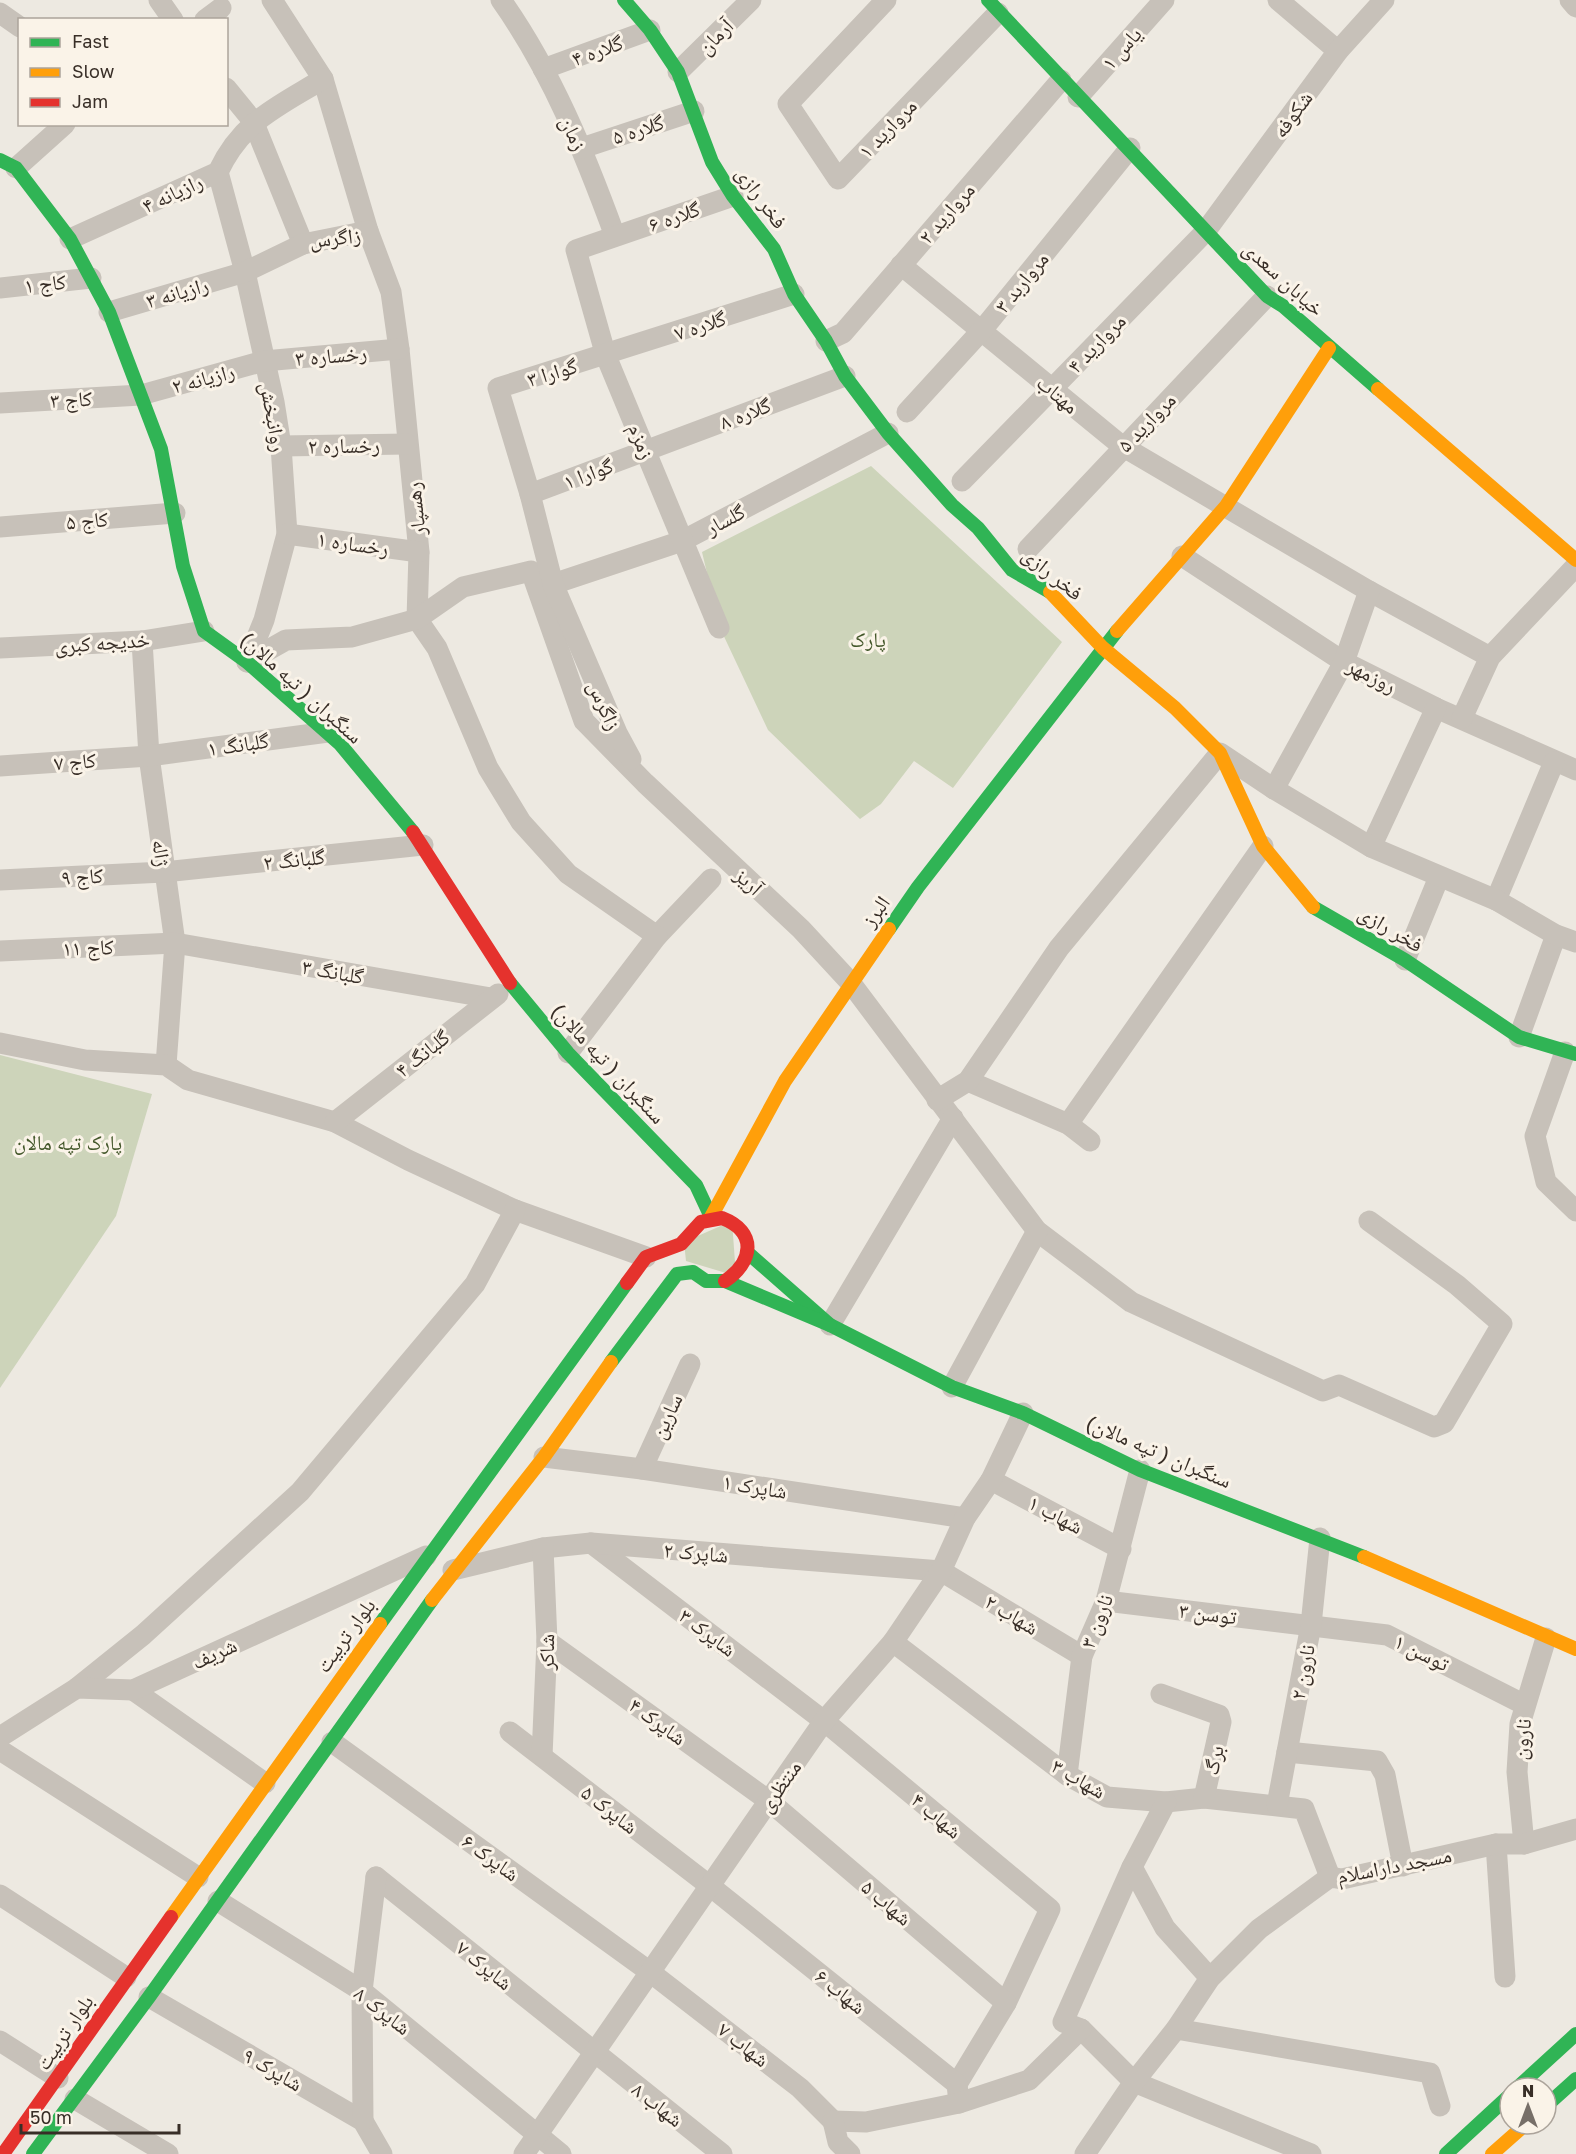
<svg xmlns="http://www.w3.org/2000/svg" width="1576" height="2154" viewBox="0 0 1576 2154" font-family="'Golos Text','Noto Naskh Arabic',sans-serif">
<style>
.green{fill:#cdd4ba}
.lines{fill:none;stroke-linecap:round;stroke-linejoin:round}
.street{stroke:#c7c1b9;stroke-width:21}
.fast{stroke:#30b455;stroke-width:14}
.slow{stroke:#ff9f0a;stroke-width:14}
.jam{stroke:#e5322d;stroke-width:14}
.labels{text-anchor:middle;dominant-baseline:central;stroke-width:6;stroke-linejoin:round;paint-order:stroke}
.street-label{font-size:21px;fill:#382e27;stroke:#faf3e8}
.park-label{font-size:21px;fill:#43572a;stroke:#faf3e8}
</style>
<rect width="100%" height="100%" fill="#ede9e1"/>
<g class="green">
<path d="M871,466L1062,642L953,788L914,761L881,804L860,819L768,730L720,628L702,552Z"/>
<path d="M0,1055L152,1094L116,1216L0,1388Z"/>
<path d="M732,1221L736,1276L686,1261L684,1242Z"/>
</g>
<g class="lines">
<g class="street">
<path d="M159,0L173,20"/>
<path d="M272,0L323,79L368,231"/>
<path d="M501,0C552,72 585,154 615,236"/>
<path d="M886,0L788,104L838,179L998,13"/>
<path d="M1278,0L1338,51"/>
<path d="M1570,0L1576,7"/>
<path d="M0,13L20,27"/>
<path d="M205,20L221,8"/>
<path d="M543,69L650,30"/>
<path d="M678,72L751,0"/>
<path d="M226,88L253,121L303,244L368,231L391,292L399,349L419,552L417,619L437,648L488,768L521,822L568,874L657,936L711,879"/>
<path d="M1078,97L1164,0"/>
<path d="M582,148L694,111"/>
<path d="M16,168L65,124"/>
<path d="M218,172L245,272L274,402L281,446L287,534L264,620L247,662"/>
<path d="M70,239L218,172C242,121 277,107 323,79"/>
<path d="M901,265L1122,446L1369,591L1490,657"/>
<path d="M0,288L91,278"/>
<path d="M109,312L245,272L303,244"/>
<path d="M826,341L843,333L1061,80"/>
<path d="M0,403L141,395L264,361L399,349"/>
<path d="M907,412L983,329L1130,148"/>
<path d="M281,446L407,444"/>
<path d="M962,481L1205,232L1338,51L1384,0"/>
<path d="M530,494L845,376"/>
<path d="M0,527L175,513"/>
<path d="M287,534L419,552"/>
<path d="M1028,549L1267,296"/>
<path d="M1182,556L1344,662L1436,708L1576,770"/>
<path d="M553,584L682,541L888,433"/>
<path d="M719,628L606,356L576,250L733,196"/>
<path d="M142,641L149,756L175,943L166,1065"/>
<path d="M0,648L142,641L204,631"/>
<path d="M247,662L286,640L352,637L417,619L463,587L531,571L584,721L645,783L801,929L850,982L1037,1231L1131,1302L1323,1391L1339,1385L1434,1427L1444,1423L1502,1324L1457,1285L1369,1221"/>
<path d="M1462,718L1490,657L1576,566"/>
<path d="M631,759L617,733L553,584L530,494L498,388L794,294"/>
<path d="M0,766L149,756L328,732"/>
<path d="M1274,789L1344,662L1369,591"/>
<path d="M1371,847L1436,708"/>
<path d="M0,880L164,872L423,845"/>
<path d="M1496,900L1554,762"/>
<path d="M0,951L175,943L491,998"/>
<path d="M1405,960L1439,877"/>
<path d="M1519,1037L1556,935"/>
<path d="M0,1043L85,1060L166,1065L188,1080L335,1122L408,1160L515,1210L646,1257"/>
<path d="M1565,1052L1535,1136L1546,1182L1576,1211"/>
<path d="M568,1053L657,936"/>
<path d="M968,1081L1068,1124L1090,1141"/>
<path d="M937,1100L968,1081L1059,948L1220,753L1274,789L1371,847L1496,900L1556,935L1576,942"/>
<path d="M335,1122L498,994"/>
<path d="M1068,1124L1263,846"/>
<path d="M830,1325L953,1118"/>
<path d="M952,1387L1037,1231"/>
<path d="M544,1457L642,1469L965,1518"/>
<path d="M642,1469L690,1364"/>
<path d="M991,1480L1121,1549"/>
<path d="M591,1543L824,1721L1050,1909L1006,2003L957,2084"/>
<path d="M453,1570L543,1548L591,1543L941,1571L1082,1656"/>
<path d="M1106,1601L1387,1635L1525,1705"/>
<path d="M547,1641L769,1801L1006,2003"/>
<path d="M893,1642L1067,1775L1107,1797L1166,1802L1204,1798L1304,1809L1330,1877"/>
<path d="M77,1688L143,1635L300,1492L475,1284L515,1210"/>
<path d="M133,1690L265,1783"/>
<path d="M1161,1694L1219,1715L1221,1722L1204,1798"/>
<path d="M510,1732L710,1886L957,2084L959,2103"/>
<path d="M0,1737L77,1688L133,1690L426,1556"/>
<path d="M332,1742L650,1972L800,2088L833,2121"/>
<path d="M0,1750L198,1877"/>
<path d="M1287,1752L1377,1761L1385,1775L1403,1866"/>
<path d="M542,1756L547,1641L543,1548"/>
<path d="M1067,1775L1082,1656L1106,1601L1140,1470"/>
<path d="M1166,1802L1132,1867L1063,2022L1081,2029L1134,2082L1311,2154"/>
<path d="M1277,1805L1311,1625L1320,1538"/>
<path d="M1496,1844L1505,1977"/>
<path d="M1524,1844L1517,1772L1520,1724L1546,1638"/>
<path d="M1132,1867L1165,1928L1210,1978"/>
<path d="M376,1877L722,2154"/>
<path d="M0,1895L126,1977"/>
<path d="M218,1901L362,1991L561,2154"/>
<path d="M149,1997L363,2121L382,2154"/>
<path d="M1176,2029L1430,2073L1440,2106"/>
<path d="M0,2041L58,2078"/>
<path d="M75,2099L168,2154"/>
<path d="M363,2121L362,1991L376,1877"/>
<path d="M833,2121L866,2122L959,2103L1029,2080L1081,2029"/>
<path d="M833,2121L838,2142L850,2154"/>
<path d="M524,2154L824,1721L893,1642L941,1571L965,1518L991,1480L1023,1413"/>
<path d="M1085,2154L1134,2082L1176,2029L1210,1978L1259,1929L1330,1877L1342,1879L1496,1844H1524L1576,1829"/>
</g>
<g class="fast">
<path d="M624,0L650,30L678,72L712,162L733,196L774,249L794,294L826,341L845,376L888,433L952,505L978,528L1012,570L1050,592"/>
<path d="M988,0L1267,296L1283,306L1378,389"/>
<path d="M0,160L16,168L70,239L109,312L161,449L183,566L204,631L247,662L340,744L413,832"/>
<path d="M1313,907L1405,960L1519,1037L1576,1054"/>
<path d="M889,929L918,887L1117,631"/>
<path d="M510,983L568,1053L696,1185L711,1217"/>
<path d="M748,1253L830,1325L952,1387L1023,1413L1140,1470L1364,1557"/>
<path d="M611,1362L677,1274L693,1272L706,1281H725L830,1325"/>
<path d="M380,1624L627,1283"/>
<path d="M1517,2088L1576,2034"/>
<path d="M1546,2106L1576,2079"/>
<path d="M33,2154L149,1997L432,1600"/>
<path d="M1446,2154L1510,2095"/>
</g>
<g class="slow">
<path d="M1378,389L1576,560"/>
<path d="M1050,592L1103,648L1175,708L1220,753L1263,846L1313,907"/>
<path d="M1117,631L1226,506L1329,348"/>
<path d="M711,1217L785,1081L889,929"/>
<path d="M1364,1557L1576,1649"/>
<path d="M432,1600L544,1457L611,1362"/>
<path d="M171,1917L380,1624"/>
<path d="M1492,2154L1526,2124"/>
</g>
<g class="jam">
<path d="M413,832L510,983"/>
<path d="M627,1283L646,1257L681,1244L701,1222L722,1218C758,1232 753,1262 725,1281"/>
<path d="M3,2154L171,1917"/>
</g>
</g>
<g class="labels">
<g class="street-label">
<text transform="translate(715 36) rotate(-45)">آرمان</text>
<text transform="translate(1121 48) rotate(-49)">یاس ۱</text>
<text transform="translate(597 50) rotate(-20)">گلاره ۴</text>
<text transform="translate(1292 114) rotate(-54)">شکوفه</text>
<text transform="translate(887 128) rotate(-46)">مروارید ۱</text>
<text transform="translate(638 129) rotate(-18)">گلاره ۵</text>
<text transform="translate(574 133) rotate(65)">زمان</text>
<text transform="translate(172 193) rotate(-25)">رازیانه ۴</text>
<text transform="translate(762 197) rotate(54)">فخر رازی</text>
<text transform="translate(946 213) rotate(-49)">مروارید ۲</text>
<text transform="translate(674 216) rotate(-19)">گلاره ۶</text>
<text transform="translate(335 237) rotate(-6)">زاگرس</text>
<text transform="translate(1284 278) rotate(42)">خیابان سعدی</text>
<text transform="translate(1021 282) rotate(-51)">مرواربد ۳</text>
<text transform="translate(45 283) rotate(-6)">کاج ۱</text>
<text transform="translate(177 292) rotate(-16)">رازیانه ۳</text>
<text transform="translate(700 325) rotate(-18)">گلاره ۷</text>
<text transform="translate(1096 343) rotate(-46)">مروارید ۴</text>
<text transform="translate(331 355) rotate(-5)">رخساره ۳</text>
<text transform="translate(552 372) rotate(-17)">گوارا ۳</text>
<text transform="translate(203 378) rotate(-15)">رازیانه ۲</text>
<text transform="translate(1058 394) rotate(40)">مهتاب</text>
<text transform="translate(71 399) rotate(-3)">کاج ۳</text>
<text transform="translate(745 413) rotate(-21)">گلاره ۸</text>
<text transform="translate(274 417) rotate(80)">روانبخش</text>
<text transform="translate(1146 422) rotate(-46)">مروارید ۵</text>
<text transform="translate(642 441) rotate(68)">زمزم</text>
<text transform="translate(344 445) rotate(-1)">رخساره ۲</text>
<text transform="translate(588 473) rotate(-21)">گوارا ۱</text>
<text transform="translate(415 509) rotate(-96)">رهسپار</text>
<text transform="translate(725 519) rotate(-28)">گلسار</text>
<text transform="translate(87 520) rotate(-5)">کاج ۵</text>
<text transform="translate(353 543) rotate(8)">رخساره ۱</text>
<text transform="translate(1053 573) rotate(39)">فخر رازی</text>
<text transform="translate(102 642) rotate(-4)">خدیجه کبری</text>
<text transform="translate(1372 675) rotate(27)">روزمهر</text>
<text transform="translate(302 687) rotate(42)">سنگبران ( تپه مالان)</text>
<text transform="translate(605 705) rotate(66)">زاگرس</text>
<text transform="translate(238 744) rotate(-8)">گلبانگ ۱</text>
<text transform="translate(75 761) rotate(-4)">کاج ۷</text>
<text transform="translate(162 853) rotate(82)">ژاله</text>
<text transform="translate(294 859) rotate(-6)">گلبانگ ۲</text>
<text transform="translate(82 876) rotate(-3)">کاج ۹</text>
<text transform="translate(749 881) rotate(43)">آریز</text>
<text transform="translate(875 911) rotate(-55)">البرز</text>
<text transform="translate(1391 928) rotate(31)">فخر رازی</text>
<text transform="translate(88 947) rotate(-2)">کاج ۱۱</text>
<text transform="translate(333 971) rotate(10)">گلبانگ ۳</text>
<text transform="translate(422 1053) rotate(-38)">گلبانگ ۴</text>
<text transform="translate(609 1063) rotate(47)">سنگبران ( تپه مالان)</text>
<text transform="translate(666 1416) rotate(-65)">سارین</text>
<text transform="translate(1159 1451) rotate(23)">سنگبران ( تپه مالان)</text>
<text transform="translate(755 1486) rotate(9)">شاپرک ۱</text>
<text transform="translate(1056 1514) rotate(28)">شهاب ۱</text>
<text transform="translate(696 1552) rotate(5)">شاپرک ۲</text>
<text transform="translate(1208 1613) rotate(7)">توسن ۳</text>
<text transform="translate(1012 1614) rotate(31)">شهاب ۲</text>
<text transform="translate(1096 1621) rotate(-69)">نارون ۳</text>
<text transform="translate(708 1632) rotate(37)">شاپرک ۳</text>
<text transform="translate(345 1635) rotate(-54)">بلوار تربیت</text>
<text transform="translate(546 1652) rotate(-89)">شاکر</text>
<text transform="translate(1422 1652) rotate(26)">توسن ۱</text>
<text transform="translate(214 1653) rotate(-25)">شریف</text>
<text transform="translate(1302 1672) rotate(-79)">نارون ۲</text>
<text transform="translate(658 1721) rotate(36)">شاپرک ۴</text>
<text transform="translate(1521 1739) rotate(-83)">نارون</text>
<text transform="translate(1213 1760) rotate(-77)">برگ</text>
<text transform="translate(1079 1778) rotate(30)">شهاب ۳</text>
<text transform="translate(779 1786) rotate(-55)">منتظری</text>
<text transform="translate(610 1809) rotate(38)">شاپرک ۵</text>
<text transform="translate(937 1815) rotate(40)">شهاب ۴</text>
<text transform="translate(491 1857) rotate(36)">شاپرک ۶</text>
<text transform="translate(1394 1865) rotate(-11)">مسجد داراسلام</text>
<text transform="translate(887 1902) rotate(40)">شهاب ۵</text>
<text transform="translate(485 1965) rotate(39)">شاپرک ۷</text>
<text transform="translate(841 1991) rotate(39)">شهاب ۶</text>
<text transform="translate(383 2010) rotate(38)">شاپرک ۸</text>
<text transform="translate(64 2032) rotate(-56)">بلوار تربیت</text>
<text transform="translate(744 2044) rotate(38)">شهاب ۷</text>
<text transform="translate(273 2069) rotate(30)">شاپرک ۹</text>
<text transform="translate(658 2104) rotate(38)">شهاب ۸</text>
</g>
<g class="park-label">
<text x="868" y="639">پارک</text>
<text x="68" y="1142">پارک تپه مالان</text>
</g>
</g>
<rect x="18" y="18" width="210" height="108" fill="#faf3e8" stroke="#aca49b" stroke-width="1.5"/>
<rect x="30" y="38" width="30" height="9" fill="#30b455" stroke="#aca49b" stroke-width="1.5"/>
<text x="72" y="48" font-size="18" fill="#382e27">Fast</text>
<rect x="30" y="68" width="30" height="9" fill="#ff9f0a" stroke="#aca49b" stroke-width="1.5"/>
<text x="72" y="78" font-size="18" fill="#382e27">Slow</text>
<rect x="30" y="98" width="30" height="9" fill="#e5322d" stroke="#aca49b" stroke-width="1.5"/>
<text x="72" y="108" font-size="18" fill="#382e27">Jam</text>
<g transform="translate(1528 2106)"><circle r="28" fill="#faf3e8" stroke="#aca49b" stroke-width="1.5"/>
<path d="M0-4.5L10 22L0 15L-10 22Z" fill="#776f68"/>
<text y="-9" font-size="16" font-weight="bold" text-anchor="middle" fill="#382e27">N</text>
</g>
<path d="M21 2124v9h158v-9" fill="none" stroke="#382e27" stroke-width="3"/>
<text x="30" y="2124" font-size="18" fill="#382e27" stroke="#faf3e8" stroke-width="4.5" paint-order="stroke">50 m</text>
</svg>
